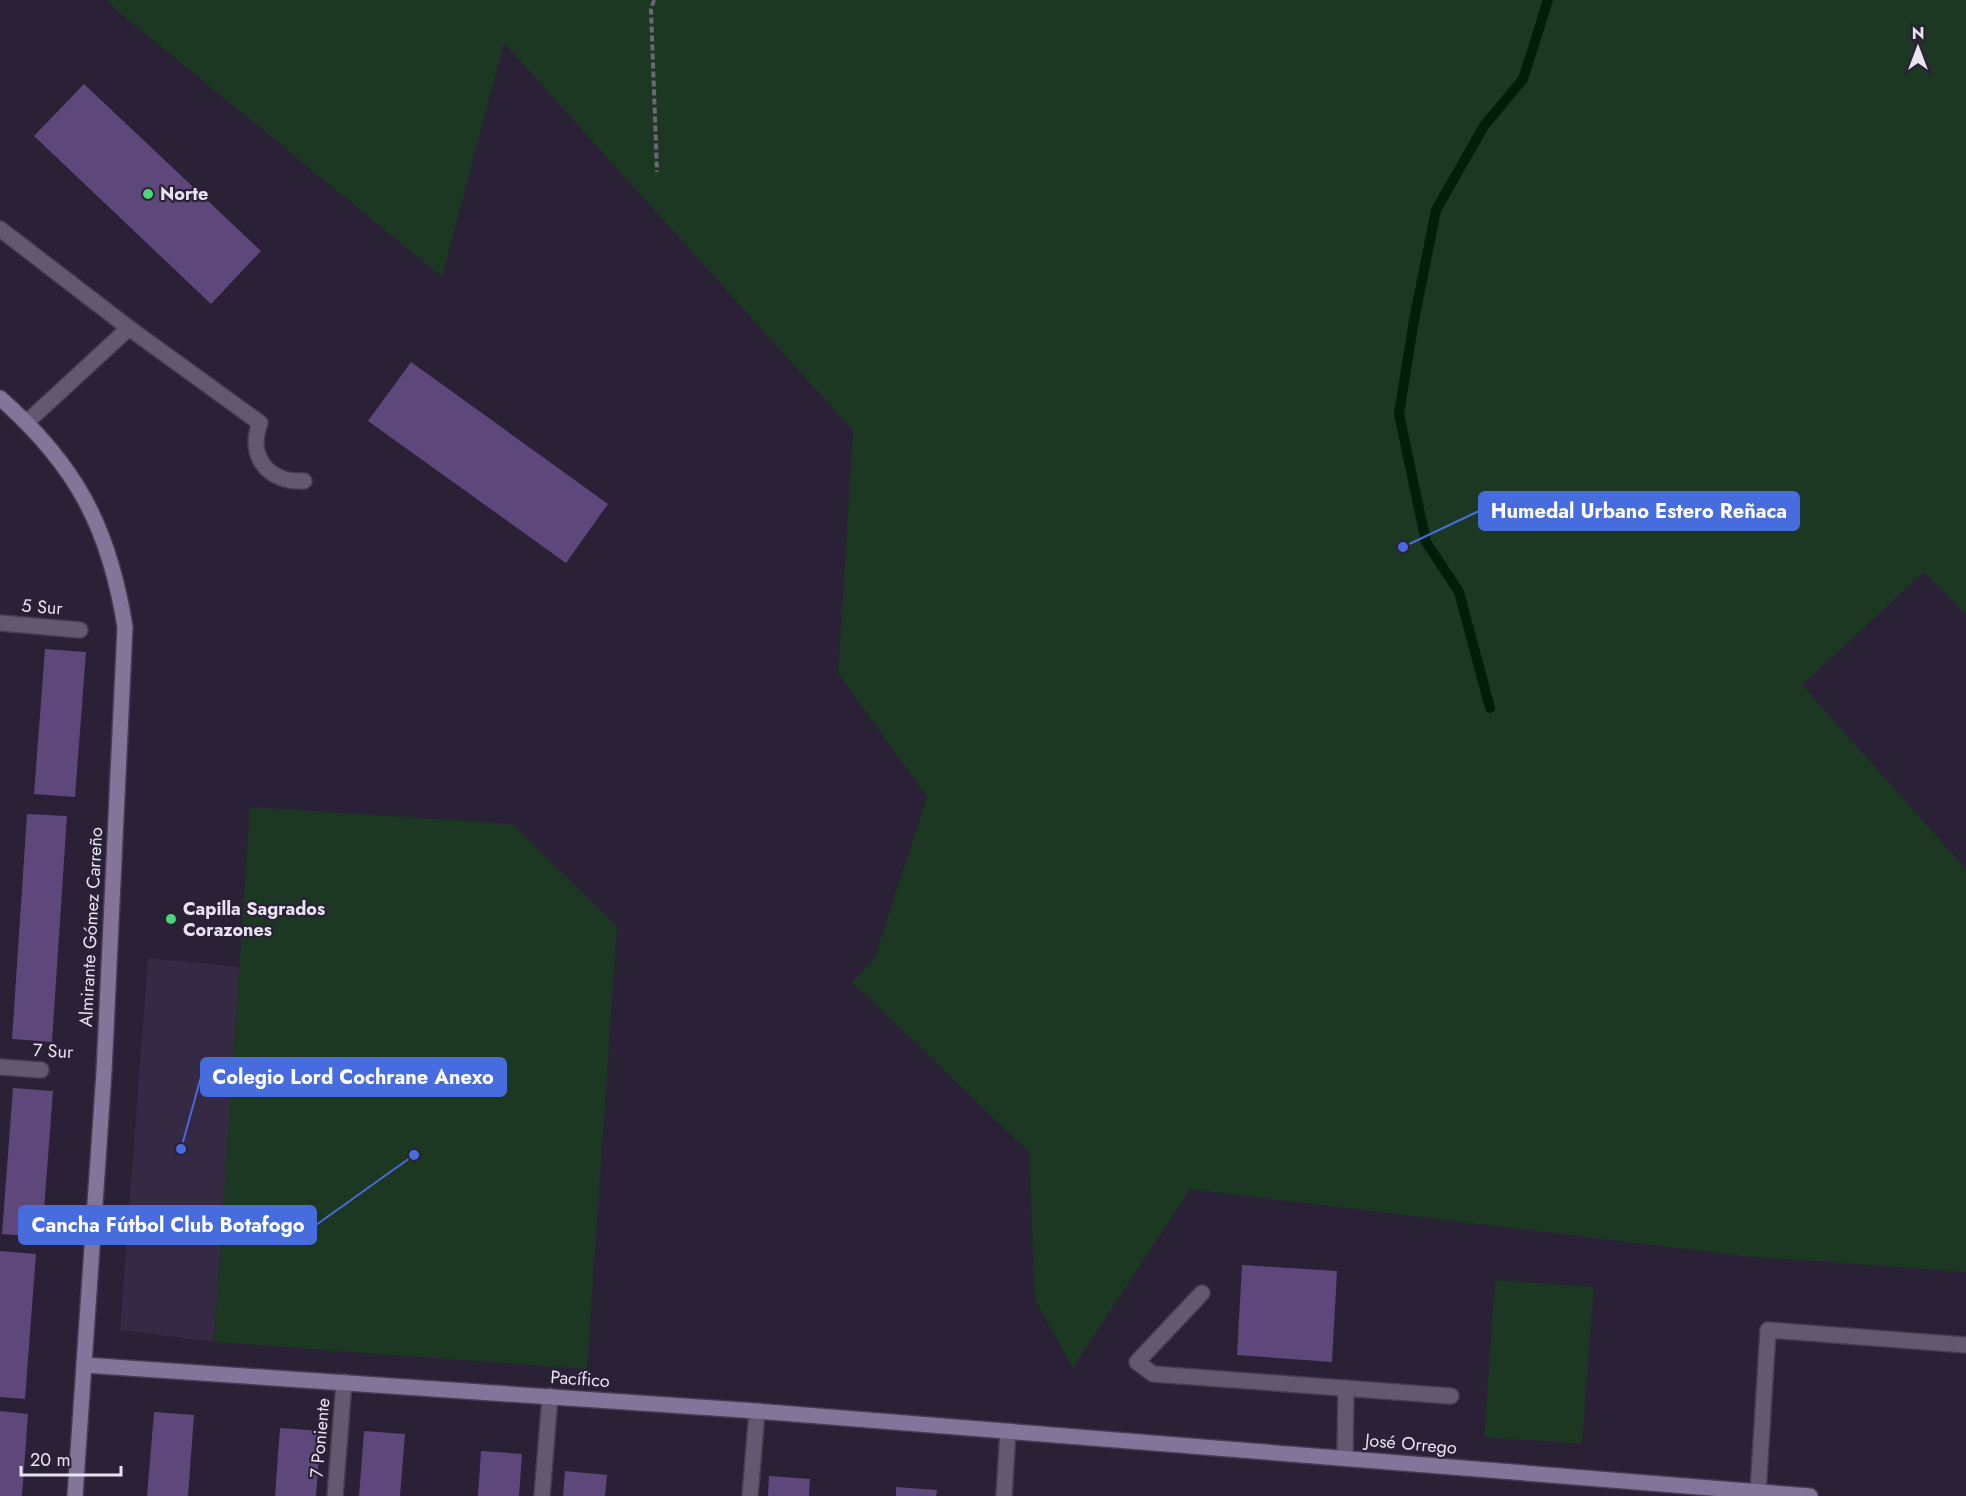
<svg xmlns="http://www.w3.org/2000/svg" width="1966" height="1496" viewBox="0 0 1966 1496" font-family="Jost,sans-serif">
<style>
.built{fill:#352944}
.green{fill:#1c3823}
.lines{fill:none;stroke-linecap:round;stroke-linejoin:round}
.stream{stroke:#021e0a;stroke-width:10}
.building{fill:#5d477b}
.lane-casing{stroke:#453c50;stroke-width:18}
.street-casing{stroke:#453c50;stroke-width:18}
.secondary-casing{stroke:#453c50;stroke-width:18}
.path{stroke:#6d6678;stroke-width:4;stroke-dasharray:6 3;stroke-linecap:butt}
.lane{stroke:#625870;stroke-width:15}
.street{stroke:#625870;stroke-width:15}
.secondary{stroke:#83749a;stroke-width:15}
.poi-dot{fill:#4bd677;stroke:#2a2136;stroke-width:2}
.labels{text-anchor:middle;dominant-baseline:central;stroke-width:4.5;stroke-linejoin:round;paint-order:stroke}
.poi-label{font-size:18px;font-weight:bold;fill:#e8e3f1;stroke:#2a2136;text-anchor:start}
.street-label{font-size:18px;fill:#e8e3f1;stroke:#2a2136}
.leader{fill:none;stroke:#466cdd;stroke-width:2}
.callout-dot{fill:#466cdd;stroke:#2a2136;stroke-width:2}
.callout{fill:#466cdd;stroke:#466cdd;stroke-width:2}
.callout-label{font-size:20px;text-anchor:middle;font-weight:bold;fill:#fff}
</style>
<rect width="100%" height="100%" fill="#2a2136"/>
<path class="built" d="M148,958L240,967L214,1342L120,1330Z"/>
<g class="green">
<path d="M108,0H1966V615L1924,572L1802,685L1966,869V1272L1743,1256L1190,1189L1073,1368L1035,1300L1029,1152L852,982L875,957L927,797L838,673L853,431L504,43L442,277L114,8Z"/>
<path d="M250,807L513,824L617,927L587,1369L214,1342Z"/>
<path d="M1495,1280L1594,1287L1582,1444L1484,1437Z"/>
</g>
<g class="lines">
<path class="stream" d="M1490,708L1459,592L1426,542L1399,414L1414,320L1436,210L1484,126L1523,79L1548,0"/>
</g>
<g class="building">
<path d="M84,84L261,251L211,304L34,136Z"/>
<path d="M411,362L608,504L566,563L368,421Z"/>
<path d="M45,649L86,652L75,797L34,794Z"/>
<path d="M27,814L67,816L52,1042L12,1039Z"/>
<path d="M13,1088L53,1091L42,1237L2,1234Z"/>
<path d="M0,1251L36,1254L25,1399L0,1397Z"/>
<path d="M1242,1265L1337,1271L1332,1362L1237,1355Z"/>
<path d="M0,1411L28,1414L22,1496H0Z"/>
<path d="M154,1412L194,1415L188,1496H147Z"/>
<path d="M280,1428L321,1431L316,1496H275Z"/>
<path d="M364,1431L405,1434L400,1496H359Z"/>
<path d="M481,1451L522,1454L519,1496H478Z"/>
<path d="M565,1471L607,1475L605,1496H563Z"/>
<path d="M769,1476L810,1479L809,1496H768Z"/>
<path d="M896,1487L937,1490L936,1496H896Z"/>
</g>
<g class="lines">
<defs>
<g id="lane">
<path d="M0,229L129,328L260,423C247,456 268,483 304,481"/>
<path d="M27,422L129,328"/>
<path d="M1202,1293L1137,1362L1153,1374L1451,1396"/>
<path d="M1345,1458L1346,1388"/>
<path d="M1758,1492L1768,1330L1966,1345"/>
</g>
<g id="street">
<path d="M0,623L80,630"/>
<path d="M0,1067L41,1070"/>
<path d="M335,1496L344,1382"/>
<path d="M542,1496L550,1396"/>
<path d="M750,1496L757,1411"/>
<path d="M1004,1496L1008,1431"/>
</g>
<g id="secondary">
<path d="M0,398C76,465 109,527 125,627L104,1072L75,1496"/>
<path d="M84,1365L757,1411L1810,1496"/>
</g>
</defs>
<use href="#lane" class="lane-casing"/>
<use href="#street" class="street-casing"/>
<use href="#secondary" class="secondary-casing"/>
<path class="path" d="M654,0L651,10L657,172"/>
<use href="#lane" class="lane"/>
<use href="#street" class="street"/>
<use href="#secondary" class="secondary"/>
</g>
<g class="poi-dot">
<circle cx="148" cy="194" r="6"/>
<circle cx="171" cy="919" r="6"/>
</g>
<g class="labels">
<g class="poi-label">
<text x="160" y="194">Norte</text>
<text x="183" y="909">Capilla Sagrados<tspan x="183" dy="21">Corazones</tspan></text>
</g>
<g class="street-label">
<text transform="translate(42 607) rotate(4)">5 Sur</text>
<text transform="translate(91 927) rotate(-87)">Almirante Gómez Carreño</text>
<text transform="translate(53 1051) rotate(3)">7 Sur</text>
<text transform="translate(580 1379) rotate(4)">Pacífico</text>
<text transform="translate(320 1438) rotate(-85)">7 Poniente</text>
<text transform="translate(1411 1444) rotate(5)">José Orrego</text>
</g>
</g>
<path class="leader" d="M1403 547L1479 511M181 1149L201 1077M414 1155L316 1225"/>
<g class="callout-dot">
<circle cx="1403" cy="547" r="6"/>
<circle cx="181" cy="1149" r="6"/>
<circle cx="414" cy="1155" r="6"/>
</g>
<g class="callout">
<rect x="1479" y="492" width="320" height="38" rx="6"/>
<rect x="201" y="1058" width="305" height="38" rx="6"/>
<rect x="19" y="1206" width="297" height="38" rx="6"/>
</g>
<g class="callout-label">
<text x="1639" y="518">Humedal Urbano Estero Reñaca</text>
<text x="353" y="1084">Colegio Lord Cochrane Anexo</text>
<text x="168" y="1232">Cancha Fútbol Club Botafogo</text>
</g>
<g transform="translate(1918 48)" stroke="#2a2136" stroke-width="4.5" paint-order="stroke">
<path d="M0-4.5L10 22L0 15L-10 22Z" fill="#e8e3f1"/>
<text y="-9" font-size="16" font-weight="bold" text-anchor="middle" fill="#e8e3f1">N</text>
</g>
<path d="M21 1466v9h100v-9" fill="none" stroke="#e8e3f1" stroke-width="3"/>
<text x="30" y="1466" font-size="18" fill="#e8e3f1" stroke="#2a2136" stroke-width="4.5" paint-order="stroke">20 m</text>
</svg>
